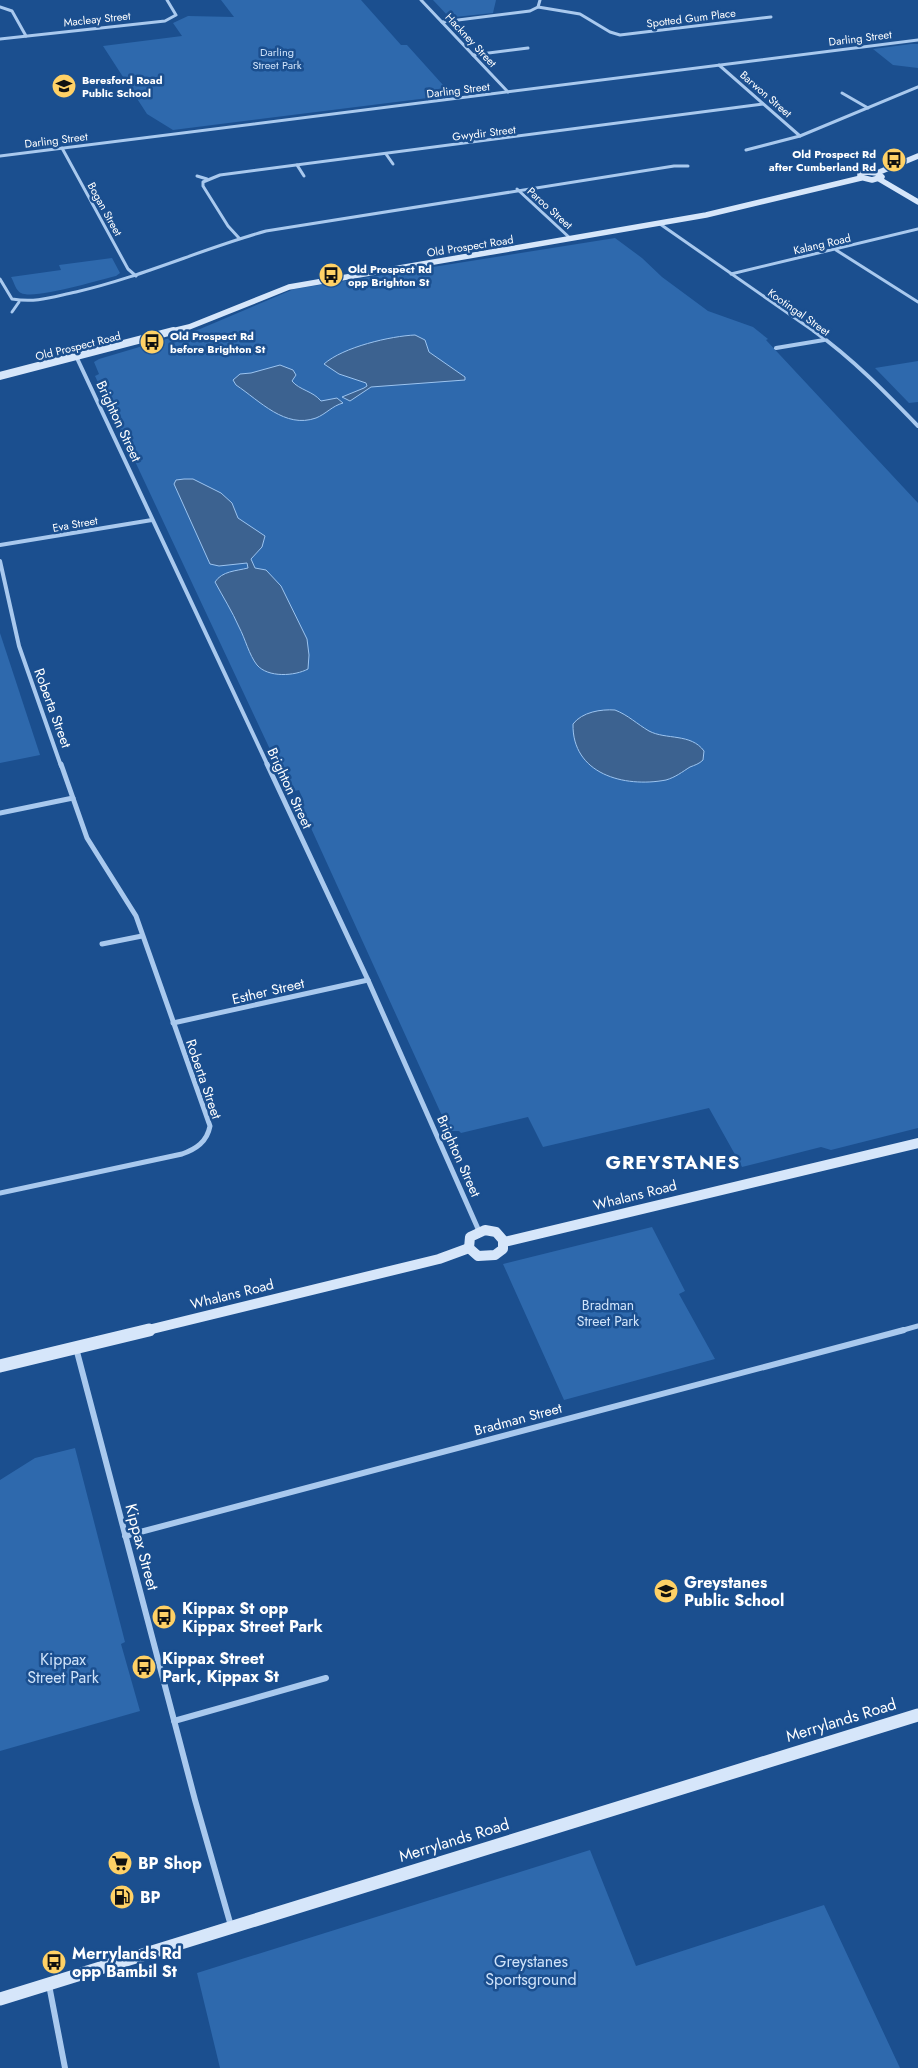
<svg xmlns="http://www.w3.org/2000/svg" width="918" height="2068" viewBox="0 0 918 2068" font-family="Jost,sans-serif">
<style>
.green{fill:#2e69ad}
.water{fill:#3c6290;stroke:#9cc4f0}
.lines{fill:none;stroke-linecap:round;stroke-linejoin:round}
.street-far3{stroke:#a9c9ee;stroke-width:3}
.street-far2{stroke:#a9c9ee;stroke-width:4}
.street-far1{stroke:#a9c9ee;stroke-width:5}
.street{stroke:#a9c9ee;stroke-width:6}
.secondary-far3{stroke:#d6e6fa;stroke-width:5.5}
.secondary-far2{stroke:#d6e6fa;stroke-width:8}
.secondary-far1{stroke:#d6e6fa;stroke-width:10}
.secondary{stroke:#d6e6fa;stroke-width:13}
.labels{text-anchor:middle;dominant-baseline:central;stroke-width:5;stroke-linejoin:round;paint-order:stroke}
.far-street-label{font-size:11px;fill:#fff;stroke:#1b4f8f}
.far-park-label{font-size:11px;fill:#cfe3fa;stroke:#1b4f8f}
.far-poi-label{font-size:11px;font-weight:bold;fill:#fff;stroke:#1b4f8f;text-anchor:start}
.street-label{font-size:14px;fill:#fff;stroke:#1b4f8f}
.park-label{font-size:14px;fill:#cfe3fa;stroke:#1b4f8f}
.near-street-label{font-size:16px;fill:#fff;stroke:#1b4f8f}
.near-poi-label{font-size:16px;font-weight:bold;fill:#fff;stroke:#1b4f8f;text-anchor:start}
.near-park-label{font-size:16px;fill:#cfe3fa;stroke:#1b4f8f}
.district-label{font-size:19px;font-weight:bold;letter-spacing:1px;fill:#fff;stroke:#1b4f8f}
</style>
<rect width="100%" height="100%" fill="#1b4f8f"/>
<g class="green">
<path d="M221,0H361L401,45H407L452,95L173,130L147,114L103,46L182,36L173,23L188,16L234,17Z"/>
<path d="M433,0H496L493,13L455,17L448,16Z"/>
<path d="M911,44H918V68L893,65L873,49Z"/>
<path d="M615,238L642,258L662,277L708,311L753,327L768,339L766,340L918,503V1128L831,1150L821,1147L742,1167L709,1108L543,1147L528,1117L461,1133L459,1131H449L300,804L304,802L299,790L290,792L95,376L99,374L94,362L99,359L200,329L294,289Z"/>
<path d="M112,258L120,273L116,276C99,280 34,300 21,293C16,291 14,282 11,277L61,270L59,265Z"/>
<path d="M918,361V402L909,403L875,368Z"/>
<path d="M0,633L40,755L0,763Z"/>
<path d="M652,1227L685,1291L679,1294L715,1359L564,1400L503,1264Z"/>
<path d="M75,1448L125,1642L121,1644L140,1711L0,1751V1480L35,1458Z"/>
<path d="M590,1850L636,1966L824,1905L900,2068H220L197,1973Z"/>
</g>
<g class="water">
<path d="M415,335L425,340L429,352L465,377V380L371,387L350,401L342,397L364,388L367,386L366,383L339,374L324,364C343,347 391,336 415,335Z"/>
<path d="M280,365L293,370L296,375L292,381C299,390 313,391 321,401L337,398L343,403C332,406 326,414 316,418C285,429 260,401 236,385L233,380L240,374L251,373Z"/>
<path d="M184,479H193L221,493L232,503L238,518L265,536L262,547L251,559L255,568L266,570L281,586L307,639L309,655L308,669C295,676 268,678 257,665C249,655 245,638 239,627C232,611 223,597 215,582C222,571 236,571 248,568L247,563L219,566L210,564L174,484L176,480Z"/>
<path d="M615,710C628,715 637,724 649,731C666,740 691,733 704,751L703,760C699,764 695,765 690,767C682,772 676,777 666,780C624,788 572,774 573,724C582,712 601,709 615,710Z"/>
</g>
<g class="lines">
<g class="street-far3">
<path d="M421,0L508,92"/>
<path d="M0,7L12,11L26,36"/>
<path d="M538,7L580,14L610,32L620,35L771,17"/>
<path d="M442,22L530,11L538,7L540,0"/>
<path d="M0,39L165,21L176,15L167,0"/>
<path d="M473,55L528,48"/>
<path d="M719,65L800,136"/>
<path d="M842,93L868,108"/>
<path d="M62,148L128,269L136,276"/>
<path d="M746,150L800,136L918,87"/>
<path d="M386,154L393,164"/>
<path d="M0,156L918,40"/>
<path d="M297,165L304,176"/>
<path d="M197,176L207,179"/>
<path d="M517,189L571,239"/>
<path d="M660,224L815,332"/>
<path d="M239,238L228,226L203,186V182L220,175L763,104"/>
<path d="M836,250L918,302"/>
<path d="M731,274L918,229"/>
<path d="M0,279L12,299C37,303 52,297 76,292C141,277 202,249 266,231L674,166H688"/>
<path d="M12,312L19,302"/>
</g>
<g class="street-far2">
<path d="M814,331C853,359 885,392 918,426"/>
<path d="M776,348L824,340"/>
<path d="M76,356L268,766"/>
<path d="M0,545L152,520"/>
<path d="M0,561L19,646L61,766"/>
</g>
<g class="street-far1">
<path d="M267,764L368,980L479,1231"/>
<path d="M0,813L73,798"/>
<path d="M102,944L142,936"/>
<path d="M173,1023L368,980"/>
<path d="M0,1193L182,1154C196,1149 207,1142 210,1126L136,916L87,838L61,764"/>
<path d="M900,1331L918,1326"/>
</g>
<g class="street">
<path d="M76,1348L195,1800L231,1926"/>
<path d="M125,1536L904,1330"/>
<path d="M174,1721L326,1678"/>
<path d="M49,1985L65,2068"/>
</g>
<g class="secondary-far3">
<path d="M866,172L877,173L882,177L872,180L860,177V173Z"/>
<path d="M877,173L918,156"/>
<path d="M879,179L918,202"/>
<path d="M168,332L189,327L289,287L706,215L861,178"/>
</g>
<path class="secondary-far2" d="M0,376L173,331"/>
<g class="secondary-far1">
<path d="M485,1230L496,1232L503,1240V1249L495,1255L478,1256L469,1248L470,1237Z"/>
<path d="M504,1242L918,1143"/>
<path d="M144,1331L439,1259L469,1248"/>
</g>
<g class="secondary">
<path d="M0,1366L149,1330"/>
<path d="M0,1999L918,1715"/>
</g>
</g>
<defs>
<symbol id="school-disc" viewBox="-11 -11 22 22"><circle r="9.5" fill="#ffd166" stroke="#1b4f8f"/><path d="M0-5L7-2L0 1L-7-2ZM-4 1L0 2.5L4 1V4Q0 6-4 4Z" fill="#111"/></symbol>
<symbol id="bus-disc" viewBox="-11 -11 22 22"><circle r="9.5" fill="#ffd166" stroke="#1b4f8f"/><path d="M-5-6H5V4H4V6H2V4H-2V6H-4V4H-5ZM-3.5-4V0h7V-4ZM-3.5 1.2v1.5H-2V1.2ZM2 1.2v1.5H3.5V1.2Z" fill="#111"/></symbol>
<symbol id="supermarket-disc" viewBox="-11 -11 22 22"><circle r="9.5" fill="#ffd166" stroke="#1b4f8f"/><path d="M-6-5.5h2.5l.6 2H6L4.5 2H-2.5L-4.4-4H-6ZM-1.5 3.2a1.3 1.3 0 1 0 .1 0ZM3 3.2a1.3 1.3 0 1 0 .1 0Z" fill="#111"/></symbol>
<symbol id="fuel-disc" viewBox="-11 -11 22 22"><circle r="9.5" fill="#ffd166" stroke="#1b4f8f"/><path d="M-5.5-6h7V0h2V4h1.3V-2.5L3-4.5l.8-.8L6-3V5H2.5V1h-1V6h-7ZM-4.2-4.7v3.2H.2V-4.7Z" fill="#111"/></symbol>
</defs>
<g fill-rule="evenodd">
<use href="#school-disc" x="50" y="72" width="28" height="28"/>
<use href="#bus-disc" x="880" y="146" width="28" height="28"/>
<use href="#bus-disc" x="317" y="261" width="28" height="28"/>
<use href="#bus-disc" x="138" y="328" width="28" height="28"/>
<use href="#school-disc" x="652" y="1577" width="28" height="28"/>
<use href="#bus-disc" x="150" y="1603" width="28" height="28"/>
<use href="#bus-disc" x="130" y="1653" width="28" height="28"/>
<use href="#supermarket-disc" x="106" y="1849" width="28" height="28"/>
<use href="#fuel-disc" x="108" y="1883" width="28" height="28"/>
<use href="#bus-disc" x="40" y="1948" width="28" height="28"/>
</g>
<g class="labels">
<g class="far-street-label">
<text transform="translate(691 18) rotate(-7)">Spotted Gum Place</text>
<text transform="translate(97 19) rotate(-6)">Macleay Street</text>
<text transform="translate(860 38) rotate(-7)">Darling Street</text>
<text transform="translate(471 40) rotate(47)">Hackney Street</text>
<text transform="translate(458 90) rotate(-7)">Darling Street</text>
<text transform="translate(766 94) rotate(41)">Barwon Street</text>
<text transform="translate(484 133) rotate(-7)">Gwydir Street</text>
<text transform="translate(56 140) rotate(-7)">Darling Street</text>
<text transform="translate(550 208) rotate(42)">Paroo Street</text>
<text transform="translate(105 209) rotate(61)">Bogan Street</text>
<text transform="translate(822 244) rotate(-13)">Kalang Road</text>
<text transform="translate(470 246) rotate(-9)">Old Prospect Road</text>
<text transform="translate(799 312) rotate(35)">Kootingal Street</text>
<text transform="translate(78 346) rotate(-14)">Old Prospect Road</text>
<text transform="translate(75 524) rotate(-10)">Eva Street</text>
</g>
<g class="far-park-label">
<text x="277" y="52">Darling<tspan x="277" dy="13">Street Park</tspan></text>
</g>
<g class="far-poi-label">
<text x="82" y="80">Beresford Road<tspan x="82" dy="13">Public School</tspan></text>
<text x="876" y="154" text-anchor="end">Old Prospect Rd<tspan x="876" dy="13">after Cumberland Rd</tspan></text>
<text x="348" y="269">Old Prospect Rd<tspan x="348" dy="13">opp Brighton St</tspan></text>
<text x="170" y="336">Old Prospect Rd<tspan x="170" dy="13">before Brighton St</tspan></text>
</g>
<g class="street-label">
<text transform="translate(119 421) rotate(65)">Brighton Street</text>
<text transform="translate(53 708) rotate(70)">Roberta Street</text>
<text transform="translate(290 788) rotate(65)">Brighton Street</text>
<text transform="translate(268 991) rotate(-13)">Esther Street</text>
<text transform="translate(204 1079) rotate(71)">Roberta Street</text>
<text transform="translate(459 1156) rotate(66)">Brighton Street</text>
<text transform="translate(635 1195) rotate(-14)">Whalans Road</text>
<text transform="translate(232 1294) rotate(-14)">Whalans Road</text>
<text transform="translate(518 1419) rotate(-15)">Bradman Street</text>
</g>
<g class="park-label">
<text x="608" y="1305">Bradman<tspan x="608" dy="16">Street Park</tspan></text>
</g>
<g class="near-street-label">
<text transform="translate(142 1547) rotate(75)">Kippax Street</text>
<text transform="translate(841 1720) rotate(-17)">Merrylands Road</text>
<text transform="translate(454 1840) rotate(-17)">Merrylands Road</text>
</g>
<g class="near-poi-label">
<text x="684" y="1582">Greystanes<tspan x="684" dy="18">Public School</tspan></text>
<text x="182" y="1608">Kippax St opp<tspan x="182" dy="18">Kippax Street Park</tspan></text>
<text x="162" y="1658">Kippax Street<tspan x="162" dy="18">Park, Kippax St</tspan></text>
<text x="138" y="1863">BP Shop</text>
<text x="140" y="1897">BP</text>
<text x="72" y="1953">Merrylands Rd<tspan x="72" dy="18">opp Bambil St</tspan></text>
</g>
<g class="near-park-label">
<text x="63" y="1659">Kippax<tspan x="63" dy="18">Street Park</tspan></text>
<text x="531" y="1961">Greystanes<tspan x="531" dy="18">Sportsground</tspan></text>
</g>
<g class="district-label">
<text x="673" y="1162">GREYSTANES</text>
</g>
</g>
</svg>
